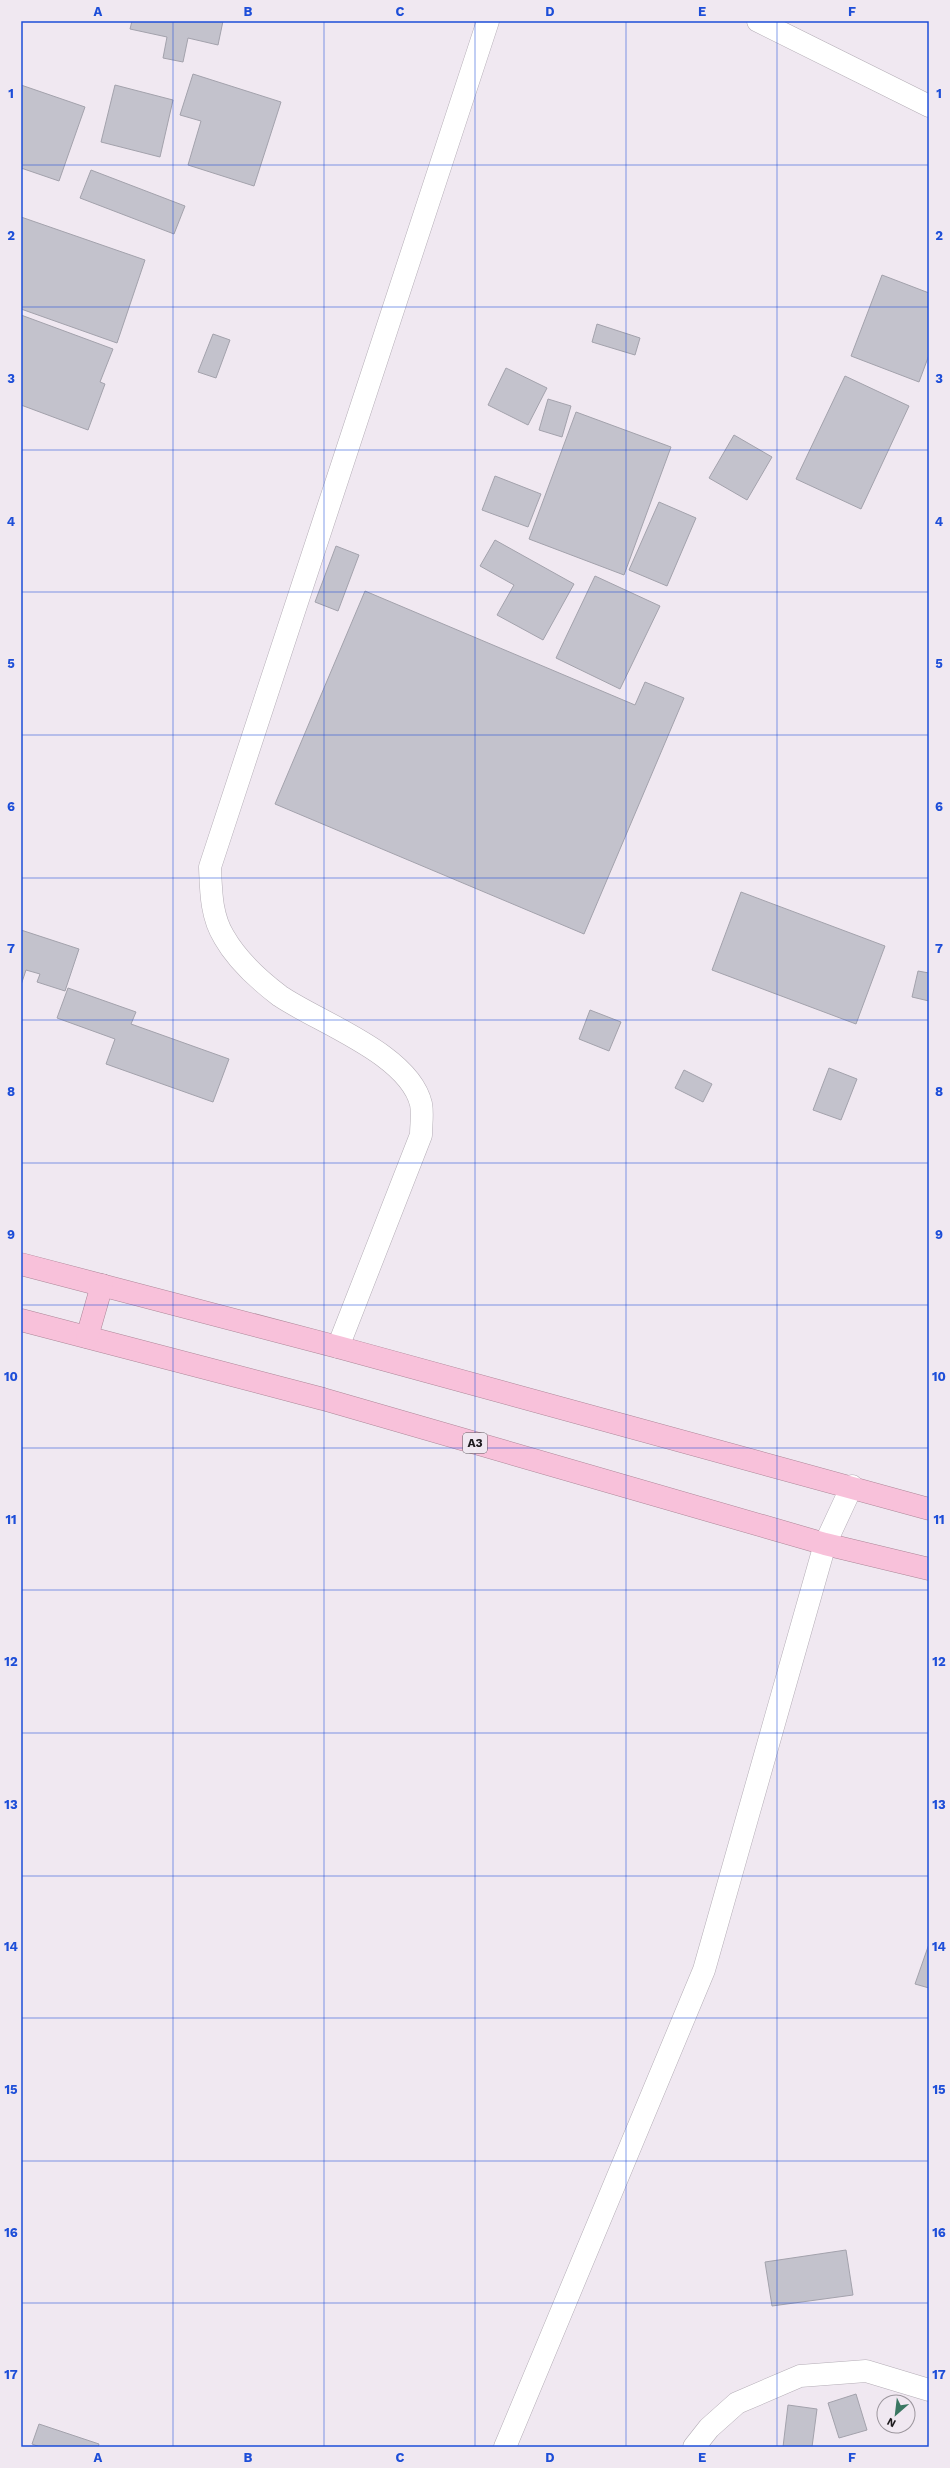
<svg xmlns="http://www.w3.org/2000/svg" width="950" height="2468" viewBox="0 0 950 2468" font-family="'Work Sans',sans-serif">
<style>
.building{fill:#c3c2cc;stroke:#a3a2ac}
.lines{fill:none;stroke-linecap:round;stroke-linejoin:round}
.minor-casing{stroke:#b4adb6;stroke-width:23}
.highway-casing{stroke:#ac8798;stroke-width:23}
.minor{stroke:#fff;stroke-width:22}
.highway{stroke:#f8c1da;stroke-width:22}
.grid{fill:none;stroke:#1d4ed8;stroke-width:1;stroke-opacity:0.55}
.labels{text-anchor:middle;dominant-baseline:central;stroke-width:3;stroke-linejoin:round;paint-order:stroke}
.shield{fill:#f0e8f1;stroke:#5d585d;stroke-width:1}
.shield-label{font-size:12px;font-weight:bold;fill:#1e1b1e}
.neatline{fill:none;stroke:#1d4ed8;stroke-width:1.5}
.grid-label{font-size:13px;text-anchor:middle;font-weight:bold;fill:#1d4ed8}
</style>
<rect width="100%" height="100%" fill="#f0e8f1"/>
<g class="building">
<path d="M132,21H223L218,45L188,38L183,62L163,58L167,37L130,29Z"/>
<path d="M193,74L281,102L254,186L188,165L201,121L180,115Z"/>
<path d="M21,85L85,107L59,181L21,168Z"/>
<path d="M115,85L173,100L160,157L101,142Z"/>
<path d="M91,170L185,206L174,234L80,198Z"/>
<path d="M21,217L145,260L117,343L21,309Z"/>
<path d="M882,275L929,293V355L919,382L851,356Z"/>
<path d="M21,315L113,349L100,382L105,384L88,430L21,405Z"/>
<path d="M597,324L640,338L635,355L592,342Z"/>
<path d="M213,334L230,340L216,378L198,372Z"/>
<path d="M506,368L547,388L528,425L488,405Z"/>
<path d="M845,376L909,406L861,509L796,479Z"/>
<path d="M548,399L571,406L562,437L539,430Z"/>
<path d="M576,412L671,447L624,575L529,539Z"/>
<path d="M734,435L772,457L747,500L709,478Z"/>
<path d="M495,476L541,494L528,527L482,510Z"/>
<path d="M659,502L696,518L667,586L629,570Z"/>
<path d="M495,540L574,584L543,640L497,615L514,585L480,566Z"/>
<path d="M336,546L359,555L338,611L315,602Z"/>
<path d="M595,576L660,606L620,689L556,658Z"/>
<path d="M365,591L635,705L645,682L684,698L584,934L275,804Z"/>
<path d="M741,892L885,946L856,1024L712,970Z"/>
<path d="M21,930L79,949L65,991L37,982L40,974L26,970L21,985Z"/>
<path d="M918,971L929,973V1001L912,997Z"/>
<path d="M68,988L136,1012L131,1024L229,1059L213,1102L106,1064L115,1039L57,1018Z"/>
<path d="M590,1010L621,1022L609,1051L579,1039Z"/>
<path d="M829,1068L857,1079L841,1120L813,1110Z"/>
<path d="M684,1070L712,1084L703,1102L675,1088Z"/>
<path d="M929,1944V1988L915,1984Z"/>
<path d="M846,2250L853,2295L772,2306L765,2262Z"/>
<path d="M856,2394L867,2430L839,2438L828,2403Z"/>
<path d="M788,2405L817,2409L812,2447H783Z"/>
<path d="M39,2424L99,2444L98,2447H40L32,2444Z"/>
</g>
<g class="lines">
<defs>
<g id="minor">
<path d="M758,21L929,106"/>
<path d="M338,1347L421,1135C421,1125 423,1114 421,1104C409,1054 320,1023 280,996C259,980 237,960 224,937C211,916 211,891 210,867L488,21"/>
<path d="M505,2447L704,1970L825,1544L852,1486"/>
<path d="M694,2447L709,2428L737,2403L800,2376L866,2371L929,2390"/>
</g>
<g id="highway">
<path d="M21,1264L338,1347L929,1509"/>
<path d="M21,1320L323,1399L825,1544L929,1569"/>
<path d="M87,1337L102,1285"/>
</g>
</defs>
<use href="#minor" class="minor-casing"/>
<use href="#highway" class="highway-casing"/>
<use href="#minor" class="minor"/>
<use href="#highway" class="highway"/>
</g>
<path class="grid" d="M173,21V2447M324,21V2447M475,21V2447M626,21V2447M777,21V2447M21,165H929M21,307H929M21,450H929M21,592H929M21,735H929M21,878H929M21,1020H929M21,1163H929M21,1305H929M21,1448H929M21,1590H929M21,1733H929M21,1876H929M21,2018H929M21,2161H929M21,2303H929"/>
<g class="labels">
<rect class="shield" x="463" y="1433" width="24" height="20" rx="3"/>
<g class="shield-label">
<text x="475" y="1443">A3</text>
</g>
</g>
<rect width="950" height="2468" fill="none" stroke="#f0e8f1" stroke-width="44"/>
<g transform="translate(896 2414) rotate(208)"><circle r="19" fill="#f0e8f1" stroke="#9c969d"/>
<path d="M0-3L7 15L0 10L-7 15Z" fill="#3a7762"/>
<text y="-6" font-size="11" font-weight="bold" text-anchor="middle" fill="#1e1b1e">N</text>
</g>
<rect x="22" y="22" width="906" height="2424" class="neatline"/>
<g class="grid-label">
<text x="98" y="16">A</text>
<text x="248" y="16">B</text>
<text x="400" y="16">C</text>
<text x="550" y="16">D</text>
<text x="702" y="16">E</text>
<text x="852" y="16">F</text>
<text x="11" y="98">1</text>
<text x="939" y="98">1</text>
<text x="11" y="240">2</text>
<text x="939" y="240">2</text>
<text x="11" y="383">3</text>
<text x="939" y="383">3</text>
<text x="11" y="526">4</text>
<text x="939" y="526">4</text>
<text x="11" y="668">5</text>
<text x="939" y="668">5</text>
<text x="11" y="811">6</text>
<text x="939" y="811">6</text>
<text x="11" y="953">7</text>
<text x="939" y="953">7</text>
<text x="11" y="1096">8</text>
<text x="939" y="1096">8</text>
<text x="11" y="1239">9</text>
<text x="939" y="1239">9</text>
<text x="11" y="1381">10</text>
<text x="939" y="1381">10</text>
<text x="11" y="1524">11</text>
<text x="939" y="1524">11</text>
<text x="11" y="1666">12</text>
<text x="939" y="1666">12</text>
<text x="11" y="1809">13</text>
<text x="939" y="1809">13</text>
<text x="11" y="1951">14</text>
<text x="939" y="1951">14</text>
<text x="11" y="2094">15</text>
<text x="939" y="2094">15</text>
<text x="11" y="2237">16</text>
<text x="939" y="2237">16</text>
<text x="11" y="2379">17</text>
<text x="939" y="2379">17</text>
<text x="98" y="2462">A</text>
<text x="248" y="2462">B</text>
<text x="400" y="2462">C</text>
<text x="550" y="2462">D</text>
<text x="702" y="2462">E</text>
<text x="852" y="2462">F</text>
</g>
</svg>
